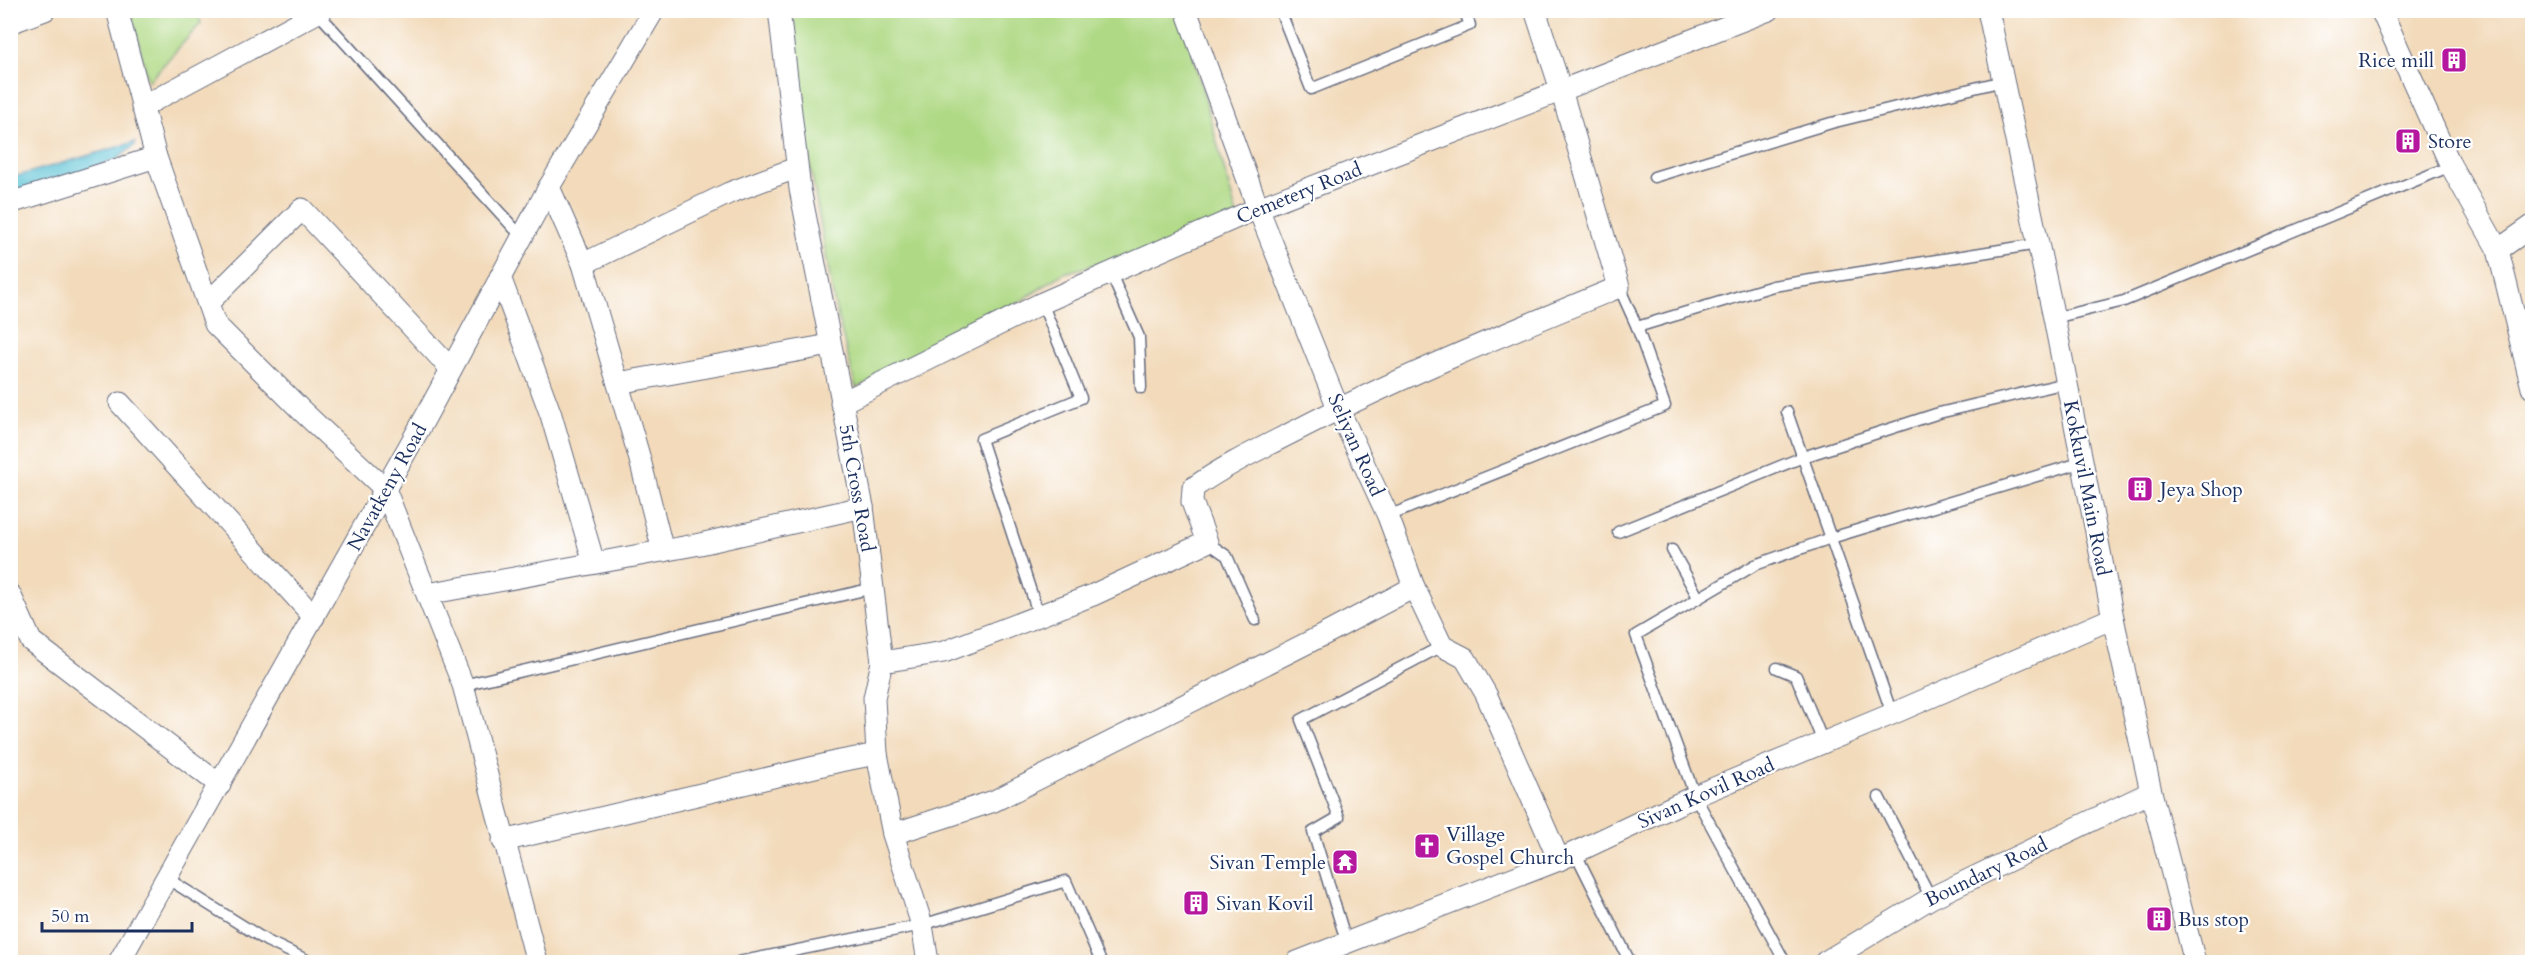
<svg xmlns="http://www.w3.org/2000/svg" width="2543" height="973" viewBox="0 0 2543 973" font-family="Cardo,serif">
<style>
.green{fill:#afd984;stroke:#658471;stroke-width:1.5}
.water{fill:#58c1d4;stroke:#3a7899;stroke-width:1.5}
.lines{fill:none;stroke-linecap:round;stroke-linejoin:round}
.service-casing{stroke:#666b7e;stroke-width:13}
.minor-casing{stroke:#666b7e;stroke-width:23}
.service{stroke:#fff;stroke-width:10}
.minor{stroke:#fff;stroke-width:21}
.labels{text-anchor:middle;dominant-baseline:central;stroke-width:4.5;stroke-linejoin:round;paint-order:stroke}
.poi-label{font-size:20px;fill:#1b2f5e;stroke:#fff;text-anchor:start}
.street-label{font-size:20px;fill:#1b2f5e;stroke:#fff}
</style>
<rect width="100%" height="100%" fill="#fff"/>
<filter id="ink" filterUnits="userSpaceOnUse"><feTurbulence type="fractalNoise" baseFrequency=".0167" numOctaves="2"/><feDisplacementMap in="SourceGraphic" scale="12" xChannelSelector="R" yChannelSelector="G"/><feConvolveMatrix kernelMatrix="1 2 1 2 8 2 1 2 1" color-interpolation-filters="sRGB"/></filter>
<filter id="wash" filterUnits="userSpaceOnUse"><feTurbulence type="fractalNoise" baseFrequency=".008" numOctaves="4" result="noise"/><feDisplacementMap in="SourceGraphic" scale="24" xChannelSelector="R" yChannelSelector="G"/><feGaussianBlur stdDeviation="1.35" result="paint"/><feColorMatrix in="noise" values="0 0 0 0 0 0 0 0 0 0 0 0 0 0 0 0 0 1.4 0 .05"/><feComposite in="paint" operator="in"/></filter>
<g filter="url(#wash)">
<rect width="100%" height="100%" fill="#f2daba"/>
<g class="green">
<path d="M131,11H197L201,23L148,82Z"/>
<path d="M793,11H1181L1240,227L1064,273L958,342L856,388L835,306L810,165Z"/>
</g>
<path class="water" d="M135,142V145L116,160L11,194L10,178Z"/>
</g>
<g filter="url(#ink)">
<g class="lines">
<defs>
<g id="service">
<path d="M1280,10L1311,89L1470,25L1464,10"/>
<path d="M318,13L522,237"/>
<path d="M1654,177L1831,123L2003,81"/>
<path d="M1111,274L1139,337L1141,388"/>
<path d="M2054,318L2124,301L2451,166"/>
<path d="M1637,327L1773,286L2038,244"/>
<path d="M1787,412L1892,714"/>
<path d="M1388,516L1665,406L1637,327L1619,287"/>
<path d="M1618,532L1803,457L1939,413L2066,383"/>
<path d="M1207,542L1227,556L1255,620"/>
<path d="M1672,550L1698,597"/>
<path d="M1039,616L981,439L1081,398L1042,303"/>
<path d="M1777,668L1796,676L1823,742"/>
<path d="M463,685L873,588"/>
<path d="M1879,797L1931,898"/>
<path d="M1575,852L1630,962"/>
<path d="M168,879L267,941L311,962"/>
<path d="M1347,944L1313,832L1339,817L1301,720L1442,646"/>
<path d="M738,962L922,925L1066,881L1101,962"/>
<path d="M1785,962L1695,796L1636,635L1755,565L1831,538L2083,462"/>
</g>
<g id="minor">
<path d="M117,10L156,157L215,324L302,411L385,489L463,685L537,962"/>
<path d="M779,10L800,189L863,507L882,662L874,698L877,754L893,834L922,925L928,962"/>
<path d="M1186,10L1258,208L1338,408L1388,516L1414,587L1442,646L1465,658L1486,694L1559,860"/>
<path d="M1988,10L2054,318L2113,618L2151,792L2195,962"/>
<path d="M2381,10L2451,166L2498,250L2532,388"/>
<path d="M10,23L45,10"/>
<path d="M142,107L322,10"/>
<path d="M549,187L583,264L639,456L663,551"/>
<path d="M10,203L156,157"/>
<path d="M2498,250L2532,226"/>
<path d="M583,264L729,193L796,168"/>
<path d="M500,277L551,415L594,563"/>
<path d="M208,303L302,209L451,369"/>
<path d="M618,383L830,345"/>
<path d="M120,403L314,617"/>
<path d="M841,403L1042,303L1258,208L1769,10"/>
<path d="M10,594L31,641L220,785"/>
<path d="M427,594L700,544L863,507"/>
<path d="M882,662L944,652L1093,595L1207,542L1192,502L1193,488C1227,464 1264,447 1301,428C1404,375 1512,331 1619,287L1561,90L1535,10"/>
<path d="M893,834L994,801L1329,632L1414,587"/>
<path d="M503,841L840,761L877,754"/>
<path d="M119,962L425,418L549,187L654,10"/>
<path d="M1297,962L1559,860L1695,796L1892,714L2113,618"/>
<path d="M1825,962L1931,898L2151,792"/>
</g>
</defs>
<use href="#service" class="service-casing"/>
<use href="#minor" class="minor-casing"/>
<use href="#service" class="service"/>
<use href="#minor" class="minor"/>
</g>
</g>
<defs>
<symbol id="building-square" viewBox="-11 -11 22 22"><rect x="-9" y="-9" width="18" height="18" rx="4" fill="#b5179e" stroke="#fff"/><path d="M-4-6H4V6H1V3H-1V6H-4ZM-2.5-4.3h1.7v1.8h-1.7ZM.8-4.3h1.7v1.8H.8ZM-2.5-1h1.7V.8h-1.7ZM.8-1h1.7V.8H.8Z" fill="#fff"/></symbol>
<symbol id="church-square" viewBox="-11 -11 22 22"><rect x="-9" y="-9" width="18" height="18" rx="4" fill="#b5179e" stroke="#fff"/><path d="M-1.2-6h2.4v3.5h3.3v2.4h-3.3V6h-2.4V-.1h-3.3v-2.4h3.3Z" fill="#fff"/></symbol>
<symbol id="temple-square" viewBox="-11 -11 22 22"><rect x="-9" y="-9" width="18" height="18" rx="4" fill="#b5179e" stroke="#fff"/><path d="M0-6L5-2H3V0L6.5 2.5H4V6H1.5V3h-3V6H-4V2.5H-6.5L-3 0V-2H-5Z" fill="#fff"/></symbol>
</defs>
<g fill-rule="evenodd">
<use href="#building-square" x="2439" y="45" width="30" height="30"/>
<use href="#building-square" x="2393" y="126" width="30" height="30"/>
<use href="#building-square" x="2125" y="474" width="30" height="30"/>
<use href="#church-square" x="1412" y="831" width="30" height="30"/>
<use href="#temple-square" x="1330" y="847" width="30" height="30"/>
<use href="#building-square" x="1181" y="888" width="30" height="30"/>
<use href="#building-square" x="2144" y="904" width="30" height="30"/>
</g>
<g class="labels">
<g class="poi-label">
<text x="2434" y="60" text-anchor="end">Rice mill</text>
<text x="2428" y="141">Store</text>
<text x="2160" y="489">Jeya Shop</text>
<text x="1446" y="834">Village<tspan x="1446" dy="23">Gospel Church</tspan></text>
<text x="1326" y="862" text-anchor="end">Sivan Temple</text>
<text x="1216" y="903">Sivan Kovil</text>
<text x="2178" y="919">Bus stop</text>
</g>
<g class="street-label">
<text transform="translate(1299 193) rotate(-22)">Cemetery Road</text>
<text transform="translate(1356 445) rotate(66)">Seliyan Road</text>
<text transform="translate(387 487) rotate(-61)">Navatkeny Road</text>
<text transform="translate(857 488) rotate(80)">5th Cross Road</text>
<text transform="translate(2087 488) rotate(79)">Kokkuvil Main Road</text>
<text transform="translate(1706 793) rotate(-24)">Sivan Kovil Road</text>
<text transform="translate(1986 872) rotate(-26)">Boundary Road</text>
</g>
</g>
<rect width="2543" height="973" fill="none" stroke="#fff" stroke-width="36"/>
<path d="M42 922v9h150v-9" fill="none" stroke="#1b2f5e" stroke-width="3"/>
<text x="51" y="922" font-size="18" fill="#1b2f5e" stroke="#ffffff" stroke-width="4.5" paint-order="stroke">50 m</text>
</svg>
